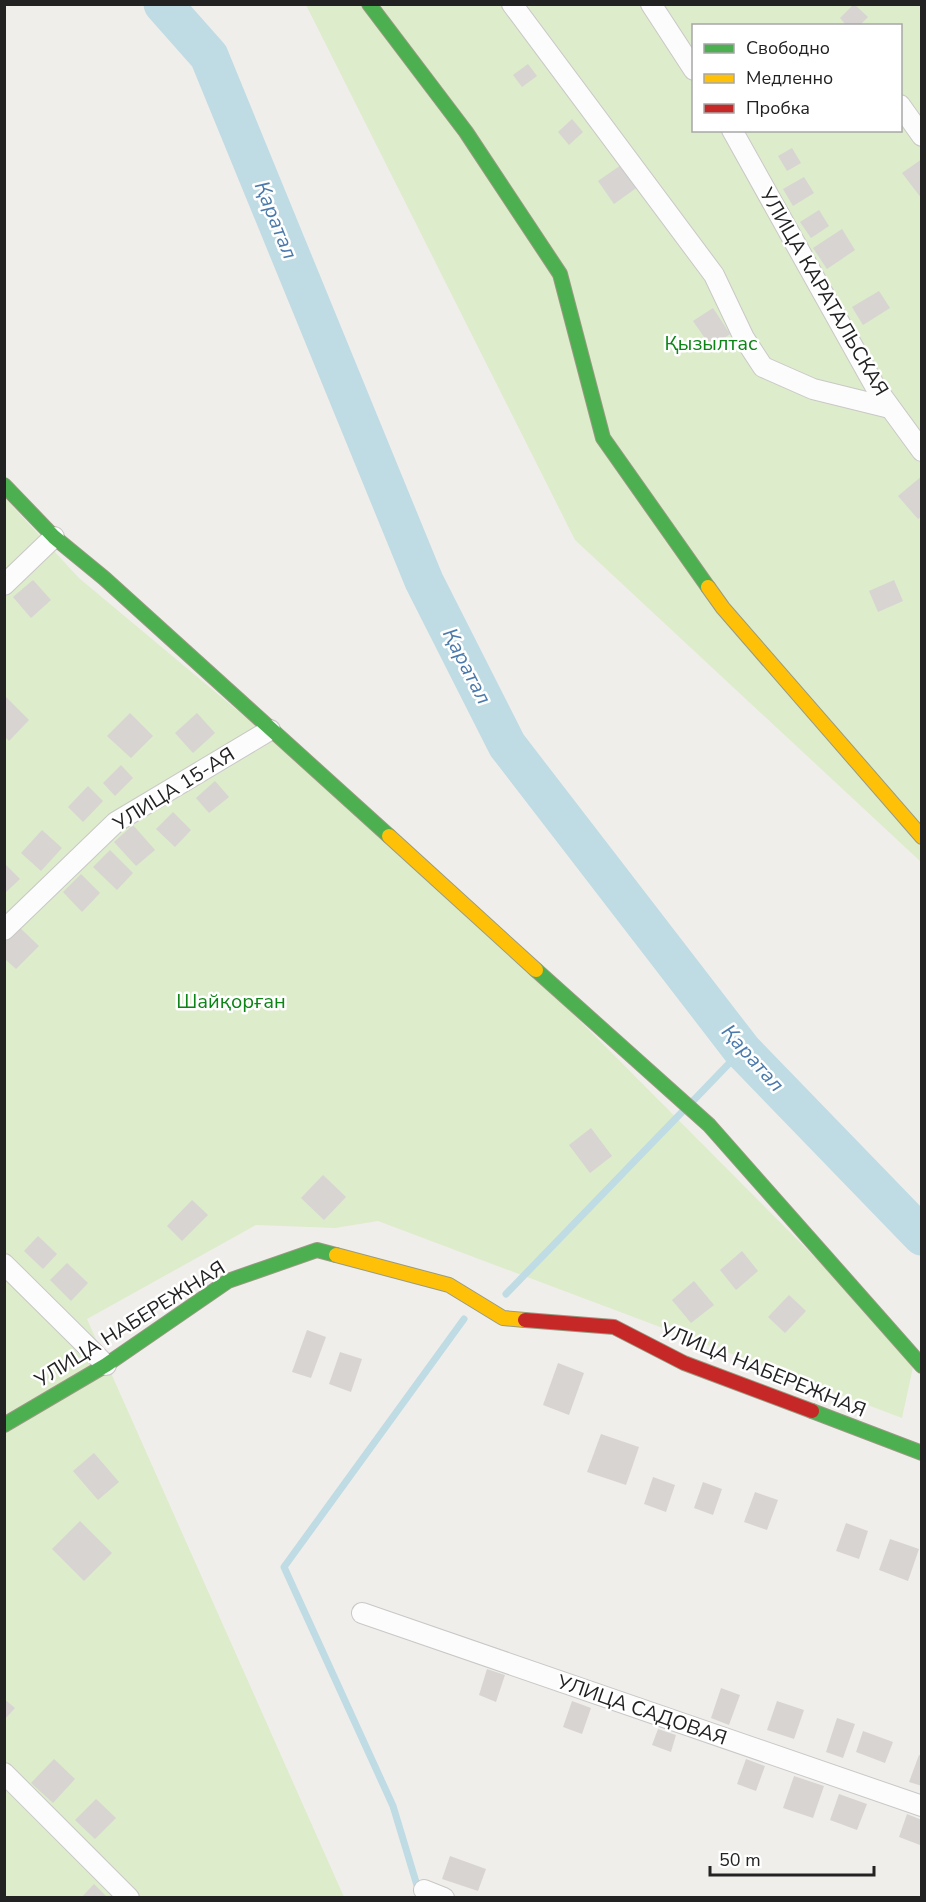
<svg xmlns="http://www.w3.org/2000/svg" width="926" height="1902" viewBox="0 0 926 1902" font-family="'Nunito Sans',sans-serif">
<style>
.grass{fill:#ddeccb;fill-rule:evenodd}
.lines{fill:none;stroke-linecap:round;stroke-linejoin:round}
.stream{stroke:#bfdbe3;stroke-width:7}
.river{stroke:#bfdbe3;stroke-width:39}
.building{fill:#d7d4d2}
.street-casing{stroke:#c9c8c7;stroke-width:22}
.fast-casing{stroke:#999a82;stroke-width:16}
.slow-casing{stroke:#999a82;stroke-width:16}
.jam-casing{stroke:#999a82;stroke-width:16}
.street{stroke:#fdfcfc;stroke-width:20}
.fast{stroke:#4caf50;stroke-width:14}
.slow{stroke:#ffc107;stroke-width:14}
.jam{stroke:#c62828;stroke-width:14}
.labels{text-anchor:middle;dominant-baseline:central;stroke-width:5;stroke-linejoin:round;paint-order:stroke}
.street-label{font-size:20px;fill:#222;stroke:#fff}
.park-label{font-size:20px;fill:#0c8416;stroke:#fff}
.water-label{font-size:21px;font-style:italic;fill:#4a7aab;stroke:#fff}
</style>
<rect width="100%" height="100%" fill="#f0eeeb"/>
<g class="grass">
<path d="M306,5H921V862L575,540ZM694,26H900V130H694Z"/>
<path d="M4,497L79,578L440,880L915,1358L902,1418L378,1221L335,1228L256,1225L87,1319L344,1897H5Z"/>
</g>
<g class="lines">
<g class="stream">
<path d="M691,1103L742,1050"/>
<path d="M506,1294L683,1111"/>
<path d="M419,1892L393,1806L284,1567L464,1319"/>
</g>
<path class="river" d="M163,4L209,56L424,581L507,745L742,1050L922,1236"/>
</g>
<g class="building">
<path d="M854,4L868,17L859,26H847L840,18Z"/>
<path d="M528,64L537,76L522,87L513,75Z"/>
<path d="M572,119L583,132L569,145L558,132Z"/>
<path d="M792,148L801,163L787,171L778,156Z"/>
<path d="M922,159V199L902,173Z"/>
<path d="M624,163L639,186L614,204L598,181Z"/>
<path d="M804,177L814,193L793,206L783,189Z"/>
<path d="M819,210L829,226L811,238L800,222Z"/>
<path d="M842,229L855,250L827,269L813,248Z"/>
<path d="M879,291L890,308L863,325L852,307Z"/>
<path d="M713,308L730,334L711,347L693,321Z"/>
<path d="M922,476V516L918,519L898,496Z"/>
<path d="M33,580L51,600L31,618L13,597Z"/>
<path d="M894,580L903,601L878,612L869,591Z"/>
<path d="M6,697L29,720L9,741L4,736Z"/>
<path d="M130,713L153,736L131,758L107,736Z"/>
<path d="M197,713L215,733L193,753L175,733Z"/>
<path d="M121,765L133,778L115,796L103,783Z"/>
<path d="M215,781L229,797L209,813L196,798Z"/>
<path d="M88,786L103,801L83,822L68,807Z"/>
<path d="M173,812L191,830L175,847L156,829Z"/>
<path d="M133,825L155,850L136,866L114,842Z"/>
<path d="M42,830L62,848L41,871L21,853Z"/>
<path d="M110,850L133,873L117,890L93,867Z"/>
<path d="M4,863L20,879L4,894Z"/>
<path d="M81,874L100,893L82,912L63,892Z"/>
<path d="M19,927L39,946L16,969L4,958V943Z"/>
<path d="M591,1128L612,1156L590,1173L569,1145Z"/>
<path d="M323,1175L346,1197L324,1220L301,1198Z"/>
<path d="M192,1200L208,1215L182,1241L167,1226Z"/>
<path d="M38,1236L57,1254L43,1269L24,1251Z"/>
<path d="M742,1251L758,1271L736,1290L720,1270Z"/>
<path d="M67,1263L88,1283L71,1301L50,1280Z"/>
<path d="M694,1281L714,1305L691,1323L672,1300Z"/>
<path d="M789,1295L806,1311L785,1333L768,1317Z"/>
<path d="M307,1330L326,1337L311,1378L292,1372Z"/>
<path d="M340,1352L362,1359L351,1392L329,1384Z"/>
<path d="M558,1363L584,1373L569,1415L543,1405Z"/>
<path d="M601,1434L639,1447L626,1485L587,1472Z"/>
<path d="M94,1453L119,1482L98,1500L73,1471Z"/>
<path d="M653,1477L675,1485L666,1512L644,1504Z"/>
<path d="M703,1482L722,1489L713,1515L694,1508Z"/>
<path d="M755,1492L778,1500L767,1530L744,1522Z"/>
<path d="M80,1521L112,1553L84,1581L52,1549Z"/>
<path d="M846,1523L868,1531L859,1559L836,1551Z"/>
<path d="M890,1539L919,1549L908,1581L879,1570Z"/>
<path d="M487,1669L505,1675L496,1702L479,1695Z"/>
<path d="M721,1688L740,1695L729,1725L711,1718Z"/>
<path d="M4,1699L15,1708L4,1720Z"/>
<path d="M572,1701L591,1708L582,1734L563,1727Z"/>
<path d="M777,1701L804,1710L794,1739L767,1730Z"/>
<path d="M837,1718L855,1724L843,1758L826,1752Z"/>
<path d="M658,1729L676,1735L671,1752L652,1745Z"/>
<path d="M863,1731L893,1742L885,1763L856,1752Z"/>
<path d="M919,1755L922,1756V1786L909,1782Z"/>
<path d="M54,1759L75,1779L53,1803L31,1783Z"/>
<path d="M746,1759L765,1766L756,1791L737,1784Z"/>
<path d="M794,1776L824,1786L813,1818L783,1808Z"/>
<path d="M839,1794L867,1804L857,1830L830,1820Z"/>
<path d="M96,1799L116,1818L95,1839L75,1820Z"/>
<path d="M907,1814L922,1820L920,1845L899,1837Z"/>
<path d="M450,1856L486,1869L478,1891L442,1879Z"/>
<path d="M94,1884L108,1898H81Z"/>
</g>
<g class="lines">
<defs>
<g id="street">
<path d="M512,4L714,275L744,338L763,367L813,389L890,408"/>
<path d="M651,4L694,70"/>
<path d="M900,105L922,136"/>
<path d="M732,130L876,388L922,451"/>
<path d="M4,585L54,537"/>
<path d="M4,930L116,822L270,730"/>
<path d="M4,1264L106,1365"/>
<path d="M362,1613L922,1806"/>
<path d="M4,1773L129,1898"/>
<path d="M424,1890L444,1898"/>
</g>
<g id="fast">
<path d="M369,4L466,132L560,274L603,438L708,587"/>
<path d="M4,485L54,537L104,578L389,836"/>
<path d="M536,970L709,1125L922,1366"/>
<path d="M812,1411L922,1453"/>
<path d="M4,1425L106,1365L228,1281L317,1250L336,1255"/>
</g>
<g id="slow">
<path d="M708,587L723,608L922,837"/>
<path d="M389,836L536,970"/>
<path d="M336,1255L449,1285L503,1318L525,1320"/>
</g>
<path id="jam" d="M525,1320L614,1327L684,1363L812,1411"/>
</defs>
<use href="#street" class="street-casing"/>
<use href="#fast" class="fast-casing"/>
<use href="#slow" class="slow-casing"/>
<use href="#jam" class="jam-casing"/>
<use href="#street" class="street"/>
<use href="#fast" class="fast"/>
<use href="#slow" class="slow"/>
<use href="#jam" class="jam"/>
</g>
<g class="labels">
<g class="street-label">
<text transform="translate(824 292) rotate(60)">УЛИЦА КАРАТАЛЬСКАЯ</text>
<text transform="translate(174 789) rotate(-32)">УЛИЦА 15-АЯ</text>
<text transform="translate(130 1324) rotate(-32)">УЛИЦА НАБЕРЕЖНАЯ</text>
<text transform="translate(763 1370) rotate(22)">УЛИЦА НАБЕРЕЖНАЯ</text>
<text transform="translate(642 1710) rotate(19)">УЛИЦА САДОВАЯ</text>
</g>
<g class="park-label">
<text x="711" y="343">Қызылтас</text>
<text x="231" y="1001">Шайқорған</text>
</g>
<g class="water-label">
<text transform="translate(276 220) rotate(68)">Қаратал</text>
<text transform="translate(467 666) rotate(63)">Қаратал</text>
<text transform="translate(753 1058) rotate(48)">Қаратал</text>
</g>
</g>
<rect width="926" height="1902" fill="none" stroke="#222222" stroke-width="12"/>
<rect x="692" y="24" width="210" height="108" fill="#ffffff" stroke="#a7a7a7" stroke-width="1.5"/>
<rect x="704" y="44" width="30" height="9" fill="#4caf50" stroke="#a7a7a7" stroke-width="1.5"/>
<text x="746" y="54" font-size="18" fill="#222222">Свободно</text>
<rect x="704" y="74" width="30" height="9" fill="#ffc107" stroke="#a7a7a7" stroke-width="1.5"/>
<text x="746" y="84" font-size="18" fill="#222222">Медленно</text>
<rect x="704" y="104" width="30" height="9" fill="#c62828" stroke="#a7a7a7" stroke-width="1.5"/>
<text x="746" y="114" font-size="18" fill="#222222">Пробка</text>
<path d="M710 1866v9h164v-9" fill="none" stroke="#222222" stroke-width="3"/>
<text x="719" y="1866" font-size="18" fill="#222222" stroke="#ffffff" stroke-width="4.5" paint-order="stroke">50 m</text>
</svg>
